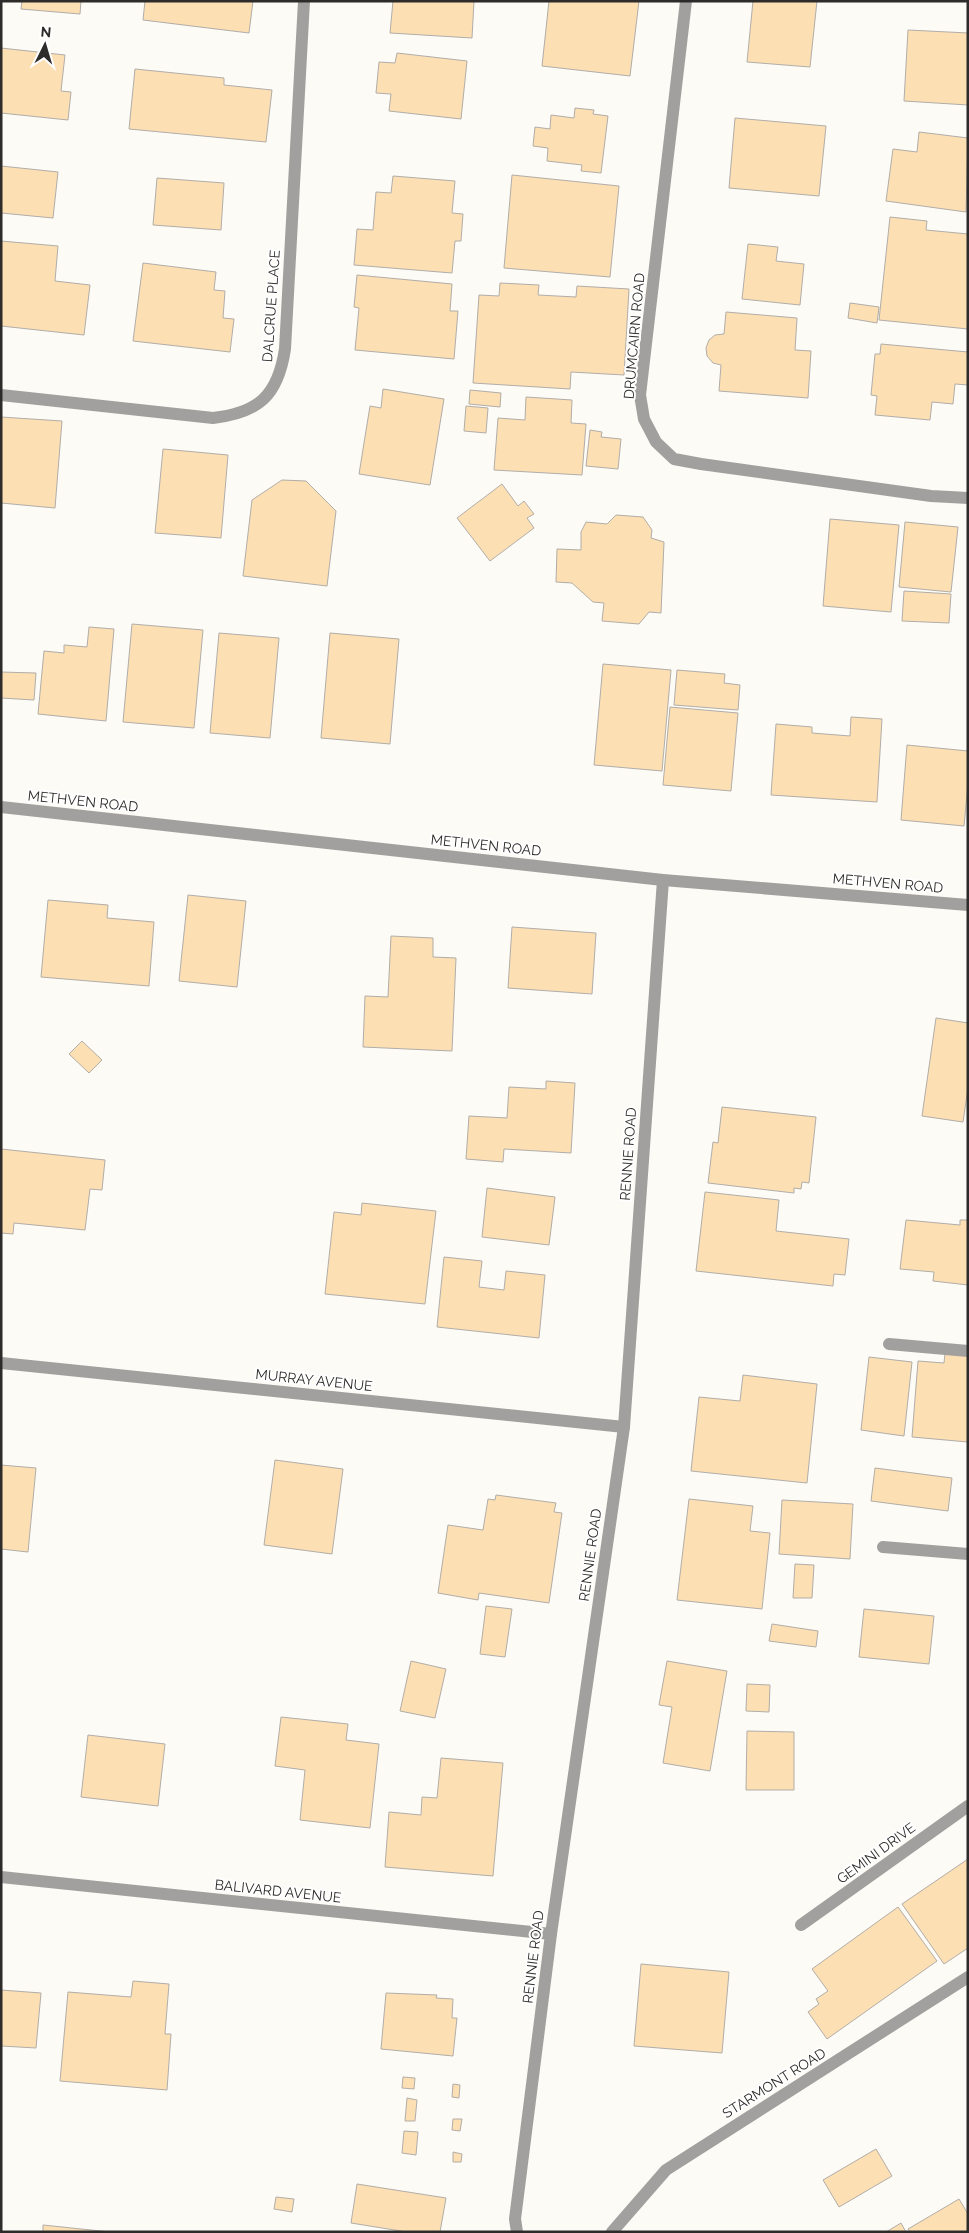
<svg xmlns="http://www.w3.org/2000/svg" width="969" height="2233" viewBox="0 0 969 2233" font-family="Raleway,sans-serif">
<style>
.building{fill:#fddfb4;stroke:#b1ada8}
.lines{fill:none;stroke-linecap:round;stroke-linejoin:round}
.minor{stroke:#a2a09e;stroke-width:12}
.labels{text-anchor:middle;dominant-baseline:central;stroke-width:4;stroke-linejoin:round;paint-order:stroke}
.street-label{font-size:14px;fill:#2d2c2a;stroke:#fff}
</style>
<rect width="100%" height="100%" fill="#fdfbf5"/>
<g class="building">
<path d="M22,1H81L80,14L21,9Z"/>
<path d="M145,1H253L249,33L143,20Z"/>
<path d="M393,1H474L472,38L390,33Z"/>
<path d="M549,1H639L630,76L542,66Z"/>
<path d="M753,1H817L810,67L747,62Z"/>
<path d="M908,30L968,33V105L904,101Z"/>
<path d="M1,48L65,55L61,91L71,92L68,120L1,113Z"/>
<path d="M397,53L467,61L461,119L389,111L391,94L376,93L379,62L395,63Z"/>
<path d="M135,69L224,78V85L272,90L266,142L129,129Z"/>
<path d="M575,108L594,110L593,114L608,116L601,173L581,171L582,165L547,161L548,148L533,146L535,127L550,129L551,115L574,118Z"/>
<path d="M735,118L826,126L819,196L729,188Z"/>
<path d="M919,132L968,138L966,212L886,201L893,149L917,152Z"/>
<path d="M1,166L58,172L53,218L1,213Z"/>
<path d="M512,175L619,186L610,277L504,268Z"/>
<path d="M393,176L455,181L452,213L463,214L461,241H455L452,273L354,265L357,229L373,230L376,192L391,193Z"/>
<path d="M157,178L224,183L221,230L153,225Z"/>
<path d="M890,217L927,221L926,230L968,234V329L879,320Z"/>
<path d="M1,241L58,246L55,281L90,285L84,335L1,326Z"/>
<path d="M748,244L778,247L776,261L804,264L800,305L742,299Z"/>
<path d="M143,263L216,272L214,290L225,291L223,318L234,319L230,352L133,341Z"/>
<path d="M357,275L452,284L450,311H458L454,359L355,350L359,308L354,307Z"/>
<path d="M500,283L539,285L538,295L576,297L577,286L629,289L624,375L571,372L570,389L473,383L479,295L499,296Z"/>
<path d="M850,303L879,307L877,323L848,318Z"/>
<path d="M726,312L797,318L795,350L811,351L808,398L719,391L721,365L713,363L707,356L706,348L709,340L715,335L724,334Z"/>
<path d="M881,344L968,352V385L955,384L953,404L932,402L930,420L875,415L877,396L871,395L875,354H880Z"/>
<path d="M383,389L444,399L430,485L359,474L370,406L381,408Z"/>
<path d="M470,390L501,393L500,407L469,404Z"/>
<path d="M526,397L572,400L571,423L586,424L582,475L494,470L498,418L525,420Z"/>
<path d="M466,406L488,408L486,433L464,431Z"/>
<path d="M1,417L62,421L55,508L1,503Z"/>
<path d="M590,430L602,432L601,437L621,439L618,469L586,466Z"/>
<path d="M163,449L228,455L221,538L155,533Z"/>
<path d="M282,480L306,481L336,511L327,586L243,576L252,500Z"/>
<path d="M502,484L518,506L524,501L534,514L527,518L534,528L490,561L457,518Z"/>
<path d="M616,515L643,517L652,530L651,538L664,542L661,613L649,612L639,624L602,621L604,603L593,602L572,583L556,582L557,549L581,550V532L586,522L607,524Z"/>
<path d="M830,519L899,525L891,612L823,606Z"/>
<path d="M905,522L958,527L951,592L899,587Z"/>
<path d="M904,591L951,594L949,623L902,621Z"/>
<path d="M132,624L203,630L194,728L123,722Z"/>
<path d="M89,627L114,629L106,721L38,714L44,651L64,653V645L87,647Z"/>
<path d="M219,633L279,638L270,738L210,733Z"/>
<path d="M330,633L399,639L390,744L321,738Z"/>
<path d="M603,664L671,670L662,771L594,765Z"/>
<path d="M677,670L725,674L724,683L740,685L738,710L674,705Z"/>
<path d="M1,672L36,673L34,700L1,698Z"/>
<path d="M670,707L738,713L731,791L663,785Z"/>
<path d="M851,717L882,719L877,802L771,795L776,724L812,727V733L850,736Z"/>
<path d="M907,745L968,751V784L964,826L901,820Z"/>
<path d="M188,895L246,901L237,987L179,981Z"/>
<path d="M48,900L108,905L107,918L154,922L149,986L41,977Z"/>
<path d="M512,927L596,933L592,994L508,988Z"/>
<path d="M391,936L433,938V957L456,958L452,1051L363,1047L365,996L388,997Z"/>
<path d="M936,1018L968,1023V1088L963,1122L922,1116Z"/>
<path d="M82,1041L102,1060L89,1073L69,1054Z"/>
<path d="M546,1081L575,1083L571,1153L504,1149L503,1162L466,1159L469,1116L507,1118L509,1087L546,1089Z"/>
<path d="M722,1107L816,1117L809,1183L802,1182L801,1189L794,1188V1193L708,1183L713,1142L718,1143Z"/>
<path d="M1,1149L105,1160L102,1190L90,1189L85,1230L14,1223L13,1234L1,1233Z"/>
<path d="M487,1188L555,1197L549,1245L482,1237Z"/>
<path d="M705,1192L779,1200L776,1231L849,1239L845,1275L834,1274L833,1286L696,1271Z"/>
<path d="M362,1203L436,1211L425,1304L325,1294L334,1212L361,1215Z"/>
<path d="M906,1220L960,1225V1220H968V1285L933,1281L934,1272L900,1269Z"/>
<path d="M444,1257L482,1261L479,1287L504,1290L506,1271L545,1275L539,1338L437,1327Z"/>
<path d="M945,1353L968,1355V1442L912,1437L918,1361L944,1363Z"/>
<path d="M869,1357L912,1362L904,1436L861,1430Z"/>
<path d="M743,1375L817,1384L807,1483L691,1471L699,1397L740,1401Z"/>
<path d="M275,1460L343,1469L332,1554L264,1545Z"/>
<path d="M1,1465L36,1468L28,1552L1,1549Z"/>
<path d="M875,1468L952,1478L948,1511L871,1501Z"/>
<path d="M496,1495L556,1503L554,1512L562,1513L549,1603L479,1593L478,1600L438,1593L448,1525L483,1530L488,1499L495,1500Z"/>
<path d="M689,1499L753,1506L750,1531L770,1533L762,1609L677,1600Z"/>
<path d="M782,1500L853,1504L850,1559L779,1554Z"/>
<path d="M795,1564L814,1565L812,1598H793Z"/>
<path d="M486,1606L512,1609L505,1657L480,1654Z"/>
<path d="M864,1609L934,1616L929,1664L859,1657Z"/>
<path d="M772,1624L818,1631L816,1647L769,1641Z"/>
<path d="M411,1661L446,1669L435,1718L400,1711Z"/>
<path d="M667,1661L727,1671L710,1771L663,1763L672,1707L659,1705Z"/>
<path d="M747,1684L770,1685L769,1712L746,1711Z"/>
<path d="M281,1717L348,1724L346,1740L379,1744L370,1828L300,1820L305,1770L275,1766Z"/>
<path d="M747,1731L794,1732V1790H746Z"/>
<path d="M88,1735L165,1744L158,1806L81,1797Z"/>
<path d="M441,1758L503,1763L493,1876L385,1867L389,1812L421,1815L422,1797L437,1798Z"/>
<path d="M968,1859V1948L944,1964L902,1904Z"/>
<path d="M898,1907L937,1961L827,2039L808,2012L819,2004L816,1999L828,1991L812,1969Z"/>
<path d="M641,1964L729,1972L722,2053L634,2046Z"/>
<path d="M133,1981L169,1984L165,2034H171L167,2090L60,2081L68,1992L131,1997Z"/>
<path d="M1,1990L41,1993L36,2048L1,2046Z"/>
<path d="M386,1993L437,1995L436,1998L453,1999L452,2018H457L453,2056L381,2049Z"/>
<path d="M403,2077L415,2078L414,2089L402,2088Z"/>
<path d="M453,2084L460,2085L459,2098L452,2097Z"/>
<path d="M407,2098L417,2100L415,2121H405Z"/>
<path d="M453,2119H462L460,2131L452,2130Z"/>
<path d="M404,2131L418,2132L416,2155L402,2153Z"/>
<path d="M876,2149L892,2176L839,2207L823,2180Z"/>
<path d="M453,2152L462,2154L461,2162H453Z"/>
<path d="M357,2184L446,2198L440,2232H407L351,2223Z"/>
<path d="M276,2197L294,2199L292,2212L274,2209Z"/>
<path d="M959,2199L968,2214V2232H910L908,2229Z"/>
<path d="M901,2223L906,2232H886Z"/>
<path d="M43,2225L110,2232H43Z"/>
</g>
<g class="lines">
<g class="minor">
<path d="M686,1L640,395L644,419L656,442L674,459L701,464L931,496L968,498"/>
<path d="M1,395L213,418C259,413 278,395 285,349L304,1"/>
<path d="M1,807L663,880L968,905"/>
<path d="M889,1344L968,1351"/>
<path d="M1,1363L624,1427"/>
<path d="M883,1547L968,1554"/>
<path d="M1,1877L551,1934"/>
<path d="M801,1925L968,1806"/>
<path d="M517,2232L515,2219L551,1934L624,1427L663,880"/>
<path d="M612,2232L666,2170L968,1977"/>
</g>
</g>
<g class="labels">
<g class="street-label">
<text transform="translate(271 306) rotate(-86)">DALCRUE PLACE</text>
<text transform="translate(634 336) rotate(-85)">DRUMCAIRN ROAD</text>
<text transform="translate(83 801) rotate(6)">METHVEN ROAD</text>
<text transform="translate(486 845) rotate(6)">METHVEN ROAD</text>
<text transform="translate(888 883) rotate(5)">METHVEN ROAD</text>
<text transform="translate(628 1154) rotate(-86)">RENNIE ROAD</text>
<text transform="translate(314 1380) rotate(6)">MURRAY AVENUE</text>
<text transform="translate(590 1555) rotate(-82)">RENNIE ROAD</text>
<text transform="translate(876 1853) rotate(-36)">GEMINI DRIVE</text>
<text transform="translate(278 1891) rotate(6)">BALIVARD AVENUE</text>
<text transform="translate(533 1957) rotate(-83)">RENNIE ROAD</text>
<text transform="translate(774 2083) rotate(-32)">STARMONT ROAD</text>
</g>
</g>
<rect width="969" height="2233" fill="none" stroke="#2d2c2a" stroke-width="5"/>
<g transform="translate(45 45) rotate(5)" stroke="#ffffff" stroke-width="4" paint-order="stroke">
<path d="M0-4L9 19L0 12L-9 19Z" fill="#2d2c2a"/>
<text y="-8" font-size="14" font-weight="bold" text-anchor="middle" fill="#2d2c2a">N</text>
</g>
</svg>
